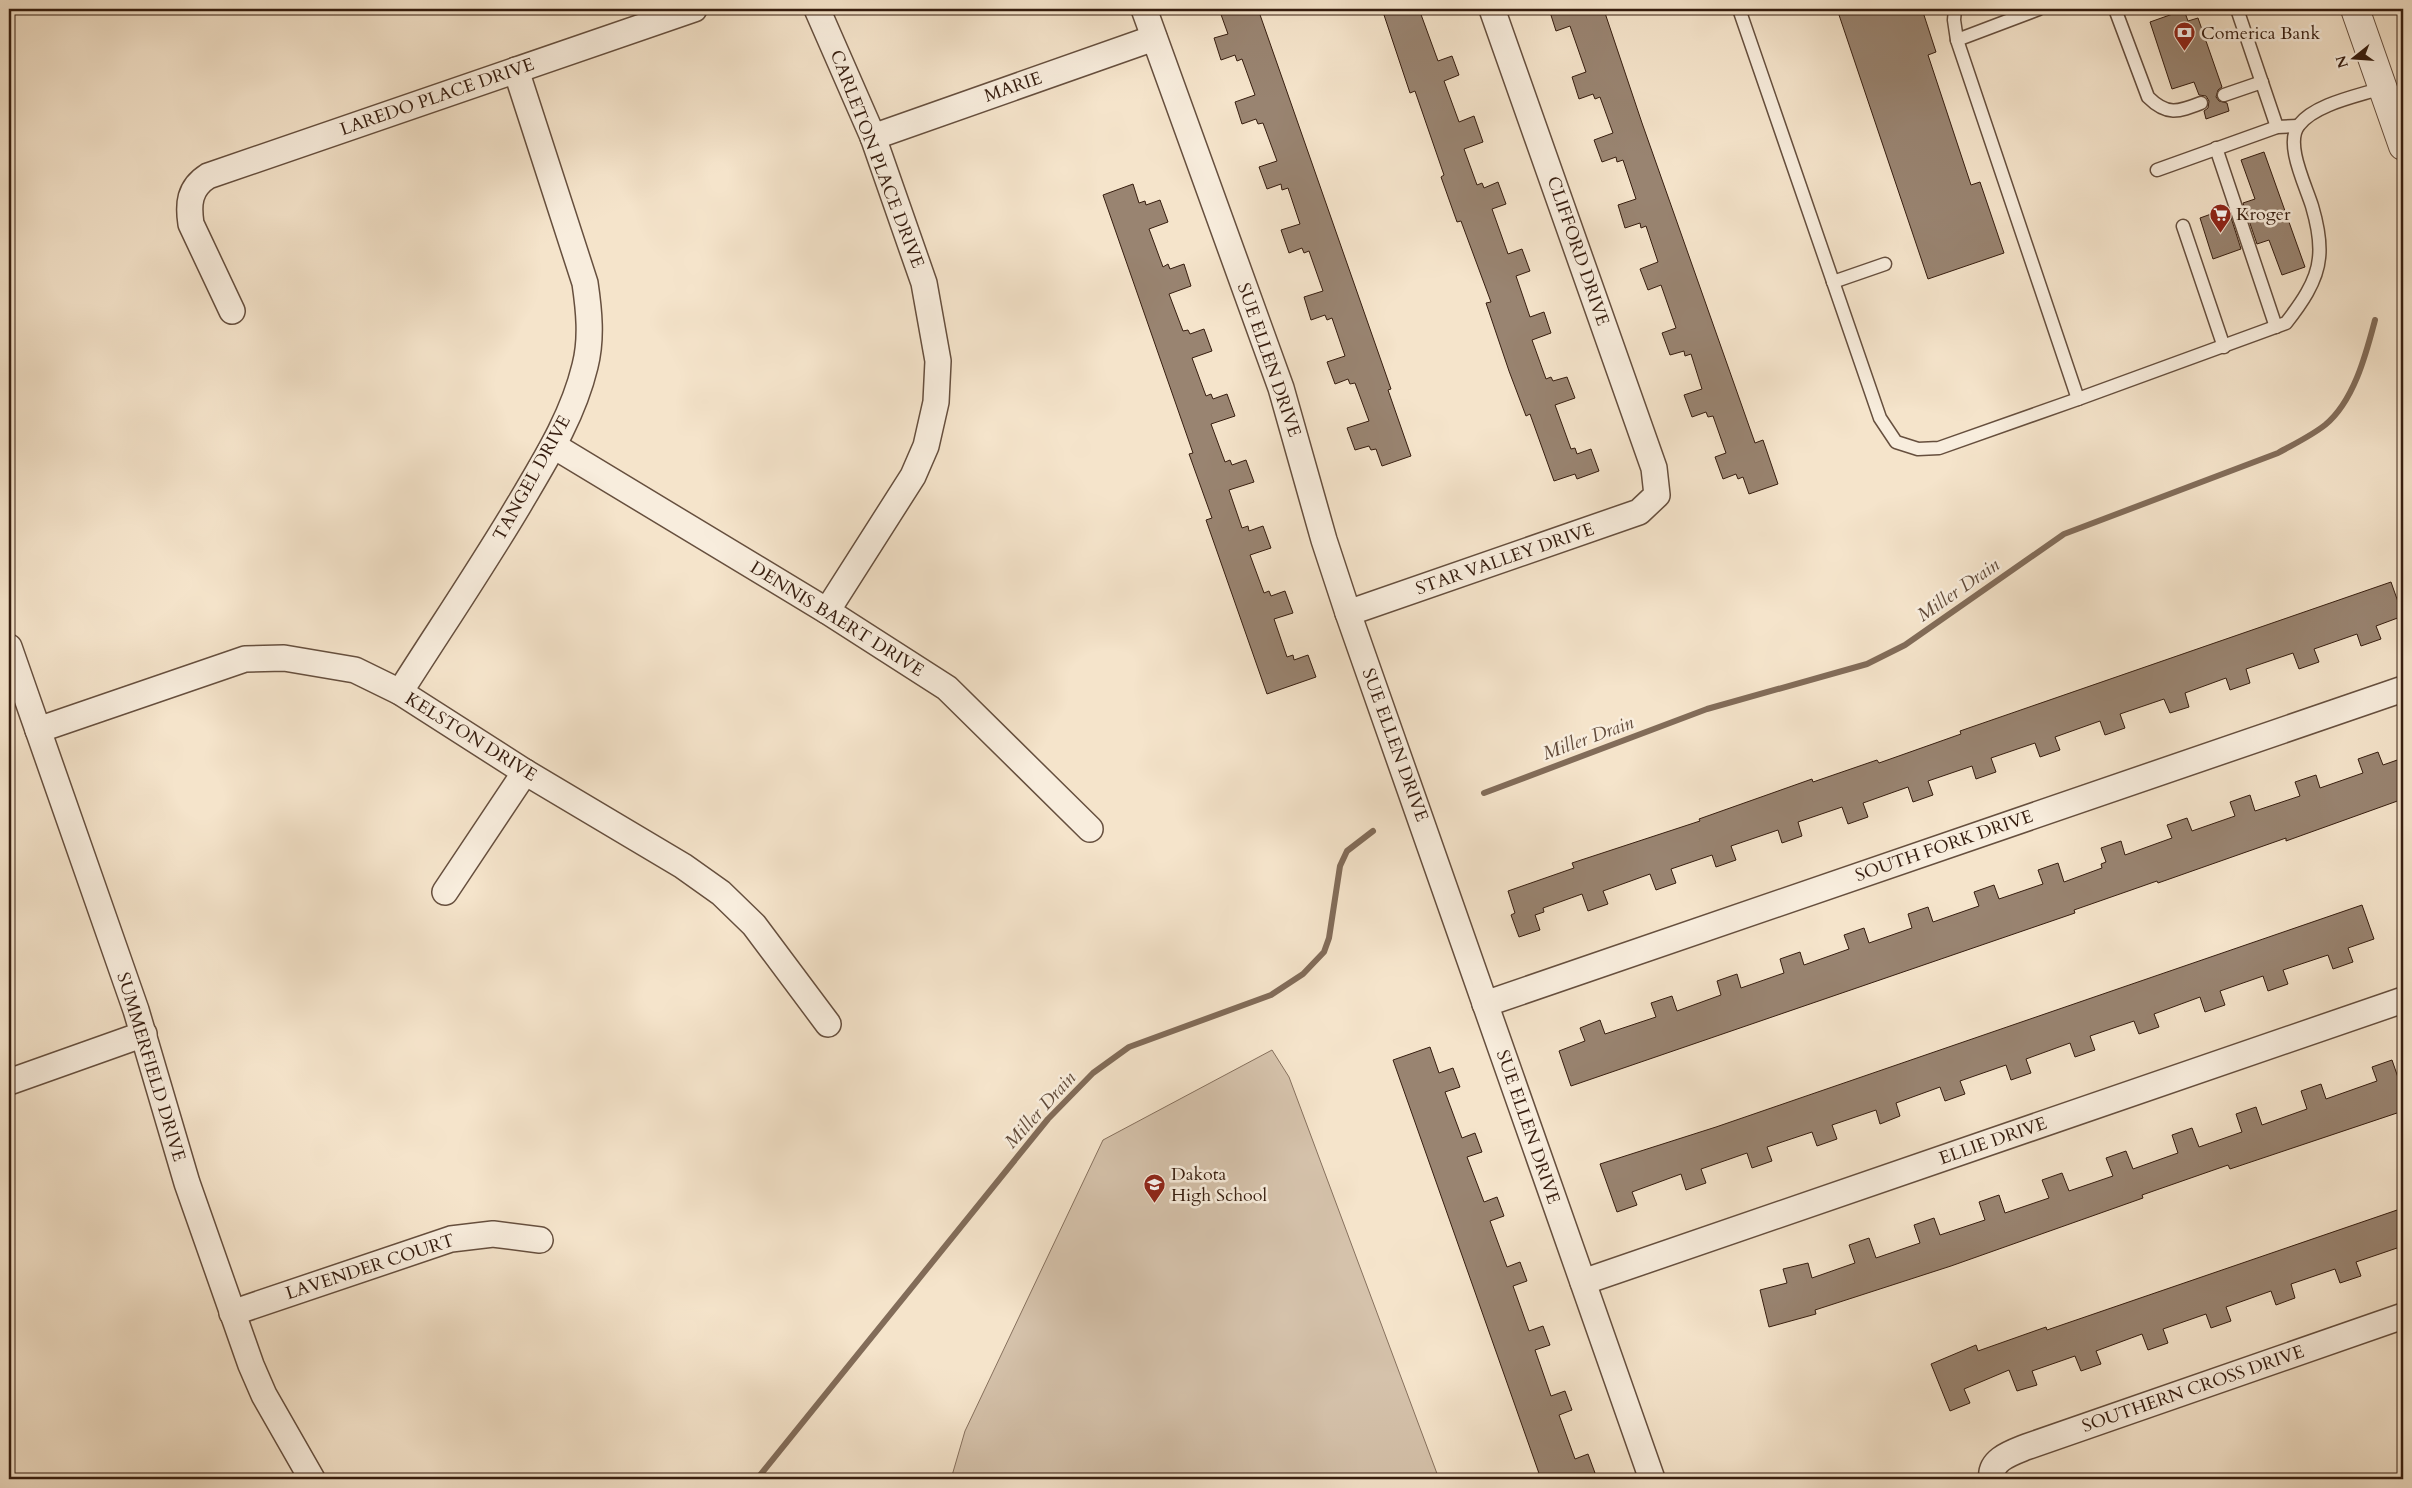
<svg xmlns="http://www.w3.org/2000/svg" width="2412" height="1488" viewBox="0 0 2412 1488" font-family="Cardo,serif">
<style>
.green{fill:#d5c2ab;stroke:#86705d}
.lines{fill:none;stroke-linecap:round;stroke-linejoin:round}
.stream{stroke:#826c59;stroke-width:6}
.building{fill:#998471;stroke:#361d0f}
.service-casing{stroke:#664f3e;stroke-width:15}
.minor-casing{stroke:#664f3e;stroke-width:28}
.tertiary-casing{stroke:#664f3e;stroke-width:30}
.service{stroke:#f8eddd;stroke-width:12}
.minor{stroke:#f8eddd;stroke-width:25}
.tertiary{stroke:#f8eddd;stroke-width:28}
.labels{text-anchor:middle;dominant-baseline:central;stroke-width:5;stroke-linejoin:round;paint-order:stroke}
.poi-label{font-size:18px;fill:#361d0f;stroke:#f8eddd;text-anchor:start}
.street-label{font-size:18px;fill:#361d0f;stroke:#f8eddd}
.water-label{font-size:19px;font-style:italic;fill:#624b3a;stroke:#f8eddd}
</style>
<rect width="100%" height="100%" fill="#f5e4cb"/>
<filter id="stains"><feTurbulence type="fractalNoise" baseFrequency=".004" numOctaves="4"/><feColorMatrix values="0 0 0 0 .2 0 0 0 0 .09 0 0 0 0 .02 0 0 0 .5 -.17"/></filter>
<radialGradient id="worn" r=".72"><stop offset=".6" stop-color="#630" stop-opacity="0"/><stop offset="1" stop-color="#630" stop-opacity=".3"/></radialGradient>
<path class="green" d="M1272,1050L1289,1077L1439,1479H951L965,1431L1103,1140Z"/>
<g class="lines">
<g class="stream">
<path d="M1484,793L1707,709L1867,664L1905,645L2064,534L2278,453C2294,444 2311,436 2325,425C2354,401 2366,354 2375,320"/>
<path d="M757,1479L1048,1119L1093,1073L1129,1047L1271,995L1303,974L1324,952L1329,938L1340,866L1347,851L1373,831"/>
</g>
</g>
<g class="building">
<path d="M1219,9H1258L1391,389L1388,390L1411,456L1382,466L1376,449L1371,450L1369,446L1355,450L1347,428L1369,421L1355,383L1350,384L1348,379L1335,384L1327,362L1345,356L1332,318L1327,320L1325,315L1311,320L1304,297L1323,291L1309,251L1304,253L1302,248L1289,253L1281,230L1300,224L1288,188L1282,190L1281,184L1267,189L1259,167L1277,161L1263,123L1258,124L1256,119L1242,124L1235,102L1255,95L1242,59L1237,61L1235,55L1221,60L1214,38L1228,34Z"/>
<path d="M1382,9H1419L1438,61L1452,56L1459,75L1444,81L1459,122L1474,116L1483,142L1464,149L1477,185L1482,183L1484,188L1498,182L1506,204L1492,209L1508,254L1522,249L1530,271L1516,276L1530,317L1544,312L1551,333L1532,340L1546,379L1551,377L1553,381L1567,377L1575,398L1555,405L1571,449L1575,448L1577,454L1591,449L1599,471L1577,479L1575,474L1554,481L1530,414L1526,416L1509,371L1486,303L1491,302L1461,221L1457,222L1441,177L1444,175L1415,91L1410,93Z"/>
<path d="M1549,9H1611V11L1605,13L1642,123L1755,443L1763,440L1778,484L1749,494L1743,477L1738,479L1736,474L1723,479L1715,457L1726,453L1713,416L1708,417L1706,412L1692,417L1684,395L1702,389L1691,354L1685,356L1684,351L1670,355L1662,333L1676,328L1661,285L1648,290L1640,269L1658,262L1646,226L1641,228L1640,223L1625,228L1618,205L1636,199L1623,160L1617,162L1616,157L1602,162L1594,140L1613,133L1600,97L1595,99L1593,94L1579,99L1572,77L1586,72L1570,26L1556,31Z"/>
<path d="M1837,9H1922L1936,52L1928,55L1971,185L1980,182L2004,253L1928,279Z"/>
<path d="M2184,10L2188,21L2198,18L2222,87L2218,90L2216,97L2219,101L2227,103L2229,111L2206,119L2204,111L2208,108L2209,101L2206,96L2199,95L2194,82L2172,89L2150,22Z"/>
<path d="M2264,152L2305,267L2282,275L2269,240L2257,244L2243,203L2255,199L2241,160Z"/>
<path d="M1133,184L1139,203L1145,201L1146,205L1160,200L1168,222L1149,229L1163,267L1168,264L1170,269L1184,264L1191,286L1169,294L1183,331L1188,330L1190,334L1204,329L1212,351L1192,358L1206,396L1211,394L1213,399L1227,394L1235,416L1211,424L1225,462L1230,460L1232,465L1246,460L1254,482L1229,490L1242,528L1248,526L1249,531L1263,526L1271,548L1250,555L1264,593L1269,591L1271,596L1285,591L1293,613L1274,619L1287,657L1293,655L1294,660L1308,655L1316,677L1267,694L1206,520L1212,518L1189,454L1193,453L1103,195Z"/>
<path d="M2228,208L2241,249L2213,259L2200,218Z"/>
<path d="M2391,582L2403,616L2376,626L2381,639L2361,646L2357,634L2314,649L2319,662L2299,669L2293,653L2246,669L2250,683L2230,690L2226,678L2185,693L2189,707L2170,713L2164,699L2120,714L2125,728L2105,735L2100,721L2055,737L2060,750L2040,757L2035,743L1991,758L1996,772L1976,779L1972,766L1928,781L1933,795L1913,802L1908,787L1863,803L1868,817L1848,824L1842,807L1798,822L1802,836L1782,843L1778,830L1731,846L1736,860L1716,867L1712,855L1671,869L1676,883L1656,890L1650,874L1603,891L1608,904L1588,911L1582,894L1543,908L1544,912L1535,915L1540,930L1519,937L1511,915L1515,913L1508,891L1574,868L1572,863L1700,821L1699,819L1812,779L1813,782L1877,760L1879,763L1961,734L1960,731Z"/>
<path d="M2378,752L2383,765L2403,758V799L2286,841V838L2158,883L2157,881L2074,910L2075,913L1571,1086L1559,1051L1585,1041L1580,1028L1600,1020L1605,1034L1656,1017L1651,1003L1672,996L1677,1011L1721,995L1717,981L1737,974L1741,988L1784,973L1780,959L1800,952L1804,965L1849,949L1844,935L1864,928L1869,943L1912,928L1908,914L1928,907L1933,922L1979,906L1974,892L1994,885L1999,899L2043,884L2038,870L2058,863L2064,882L2102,868L2101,864L2106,862L2101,848L2121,841L2125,855L2172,838L2167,825L2187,818L2192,831L2235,816L2230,802L2250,795L2255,811L2300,796L2295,782L2316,775L2320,788L2363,773L2358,759Z"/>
<path d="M2362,905L2374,939L2348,948L2353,962L2333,969L2328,955L2283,970L2288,984L2268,991L2263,976L2220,991L2225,1005L2205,1012L2200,997L2154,1014L2159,1027L2139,1034L2134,1021L2090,1036L2095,1050L2075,1057L2070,1043L2026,1059L2031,1073L2011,1080L2006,1065L1960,1081L1965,1094L1945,1101L1940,1087L1896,1103L1900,1116L1880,1124L1876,1110L1832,1125L1837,1139L1817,1146L1812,1132L1767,1147L1772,1161L1752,1168L1747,1153L1701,1169L1706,1183L1686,1190L1681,1174L1632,1192L1637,1205L1617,1212L1600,1164L1716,1127Z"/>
<path d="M1430,1047L1439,1073L1453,1068L1460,1087L1445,1092L1462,1138L1475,1133L1482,1152L1467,1157L1484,1202L1497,1197L1504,1216L1490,1221L1507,1267L1520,1262L1527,1281L1513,1286L1529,1331L1543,1326L1550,1345L1535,1350L1551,1396L1565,1391L1572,1410L1559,1415L1575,1459L1588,1454L1595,1473L1577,1479H1541L1416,1125L1393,1060Z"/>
<path d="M2392,1060L2403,1092V1111L2230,1169L2228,1165L2142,1195L2143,1198L1951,1266L1815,1310L1816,1314L1769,1327L1760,1290L1787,1283L1783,1269L1808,1263L1812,1278L1855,1263L1849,1245L1869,1238L1876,1258L1920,1243L1914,1225L1934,1218L1940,1235L1985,1220L1979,1202L1999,1195L2005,1213L2049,1198L2042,1180L2062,1173L2069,1191L2113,1176L2106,1158L2126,1151L2133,1169L2178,1153L2172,1135L2192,1128L2199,1147L2242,1132L2236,1114L2256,1107L2262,1125L2307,1109L2301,1091L2321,1084L2326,1099L2377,1081L2372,1067Z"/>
<path d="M2403,1208V1246L2356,1262L2361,1276L2340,1283L2335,1269L2291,1284L2295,1298L2276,1305L2271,1291L2226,1307L2231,1321L2211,1328L2206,1314L2163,1329L2168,1343L2148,1350L2142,1334L2096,1351L2101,1364L2081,1371L2075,1356L2032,1371L2037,1385L2017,1391L2009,1370L1964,1389L1970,1403L1950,1411L1931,1364L1976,1345L1978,1351L2046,1327L2047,1330Z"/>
</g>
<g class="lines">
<defs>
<g id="service">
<path d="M1739,9L1880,418L1896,442L1918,449L1939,448L2078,399L1957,40L1954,20L1955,9"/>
<path d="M2115,9L2148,97C2167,116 2178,112 2201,103"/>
<path d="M2237,9L2277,127"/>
<path d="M1957,40L2039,9"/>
<path d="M2224,95L2262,82"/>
<path d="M2216,148L2276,327"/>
<path d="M2157,170L2277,127L2298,126"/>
<path d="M2183,226L2224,347"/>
<path d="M1833,282L1885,264"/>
<path d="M2078,399L2286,323C2300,305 2317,282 2319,258C2321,241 2317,223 2312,206C2306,186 2284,143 2299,125C2315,104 2358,96 2382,88"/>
</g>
<g id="minor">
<path d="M817,9L873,137L924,283L938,361L936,402L926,446L913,476L827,611"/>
<path d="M1144,9L1281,388L1324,540L1348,613L1652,1479"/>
<path d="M873,137L1154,38"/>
<path d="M232,311L191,224C188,204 189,188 208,176L694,9"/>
<path d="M554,446L827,611L947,688L1090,829"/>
<path d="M1348,613L1639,512L1657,495L1654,468L1492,9"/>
<path d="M9,647L136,1010L187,1183L251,1365L264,1395L312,1479"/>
<path d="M400,692C440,629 482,567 520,503C546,459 573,416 585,366C592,339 589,310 585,283L516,70"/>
<path d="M38,730L245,659L284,658L355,670L400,692L525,772L683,866L721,893L754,925L828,1024"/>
<path d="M445,892L525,772"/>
<path d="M1485,1004L2403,689"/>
<path d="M9,1082L144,1034"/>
<path d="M1583,1282L2403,1000"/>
<path d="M232,1313L451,1239L493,1234L540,1240"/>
<path d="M1992,1479C1989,1460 2011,1453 2026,1447L2403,1316"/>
</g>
<path id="tertiary" d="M2355,9L2403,146"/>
</defs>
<use href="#service" class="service-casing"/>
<use href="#minor" class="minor-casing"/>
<use href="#tertiary" class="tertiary-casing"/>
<use href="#service" class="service"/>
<use href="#minor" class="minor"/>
<use href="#tertiary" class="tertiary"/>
</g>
<defs>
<symbol id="bank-pin" viewBox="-11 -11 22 30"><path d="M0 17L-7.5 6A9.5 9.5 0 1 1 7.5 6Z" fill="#8f2418" stroke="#f8eddd"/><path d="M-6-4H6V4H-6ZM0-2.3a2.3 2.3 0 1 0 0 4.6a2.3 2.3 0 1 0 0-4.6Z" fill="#fff"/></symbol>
<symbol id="supermarket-pin" viewBox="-11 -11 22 30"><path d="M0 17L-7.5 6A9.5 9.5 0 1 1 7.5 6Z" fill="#8f2418" stroke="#f8eddd"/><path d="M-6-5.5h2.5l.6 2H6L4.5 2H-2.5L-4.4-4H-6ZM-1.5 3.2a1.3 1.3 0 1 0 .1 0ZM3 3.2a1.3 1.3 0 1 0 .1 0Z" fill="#fff"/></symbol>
<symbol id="school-pin" viewBox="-11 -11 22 30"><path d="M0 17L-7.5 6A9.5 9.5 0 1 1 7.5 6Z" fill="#8f2418" stroke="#f8eddd"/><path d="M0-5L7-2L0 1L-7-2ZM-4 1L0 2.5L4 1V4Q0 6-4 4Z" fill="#fff"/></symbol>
</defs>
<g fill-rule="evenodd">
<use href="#bank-pin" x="2172" y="20" width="25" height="34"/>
<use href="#supermarket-pin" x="2208" y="202" width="25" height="34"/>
<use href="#school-pin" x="1142" y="1172" width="25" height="34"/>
</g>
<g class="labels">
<g class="poi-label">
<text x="2201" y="33">Comerica Bank</text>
<text x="2236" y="214">Kroger</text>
<text x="1171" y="1174">Dakota<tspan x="1171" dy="21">High School</tspan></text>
</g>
<g class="street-label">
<text transform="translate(1013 87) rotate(-19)">MARIE</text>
<text transform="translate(437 97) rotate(-19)">LAREDO PLACE DRIVE</text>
<text transform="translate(877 159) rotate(69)">CARLETON PLACE DRIVE</text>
<text transform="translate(1578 251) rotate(71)">CLIFFORD DRIVE</text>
<text transform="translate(1269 360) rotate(71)">SUE ELLEN DRIVE</text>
<text transform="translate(532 478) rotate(-61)">TANGEL DRIVE</text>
<text transform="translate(1505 559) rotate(-19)">STAR VALLEY DRIVE</text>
<text transform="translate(837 619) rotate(32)">DENNIS BAERT DRIVE</text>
<text transform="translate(471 737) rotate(32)">KELSTON DRIVE</text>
<text transform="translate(1395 745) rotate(70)">SUE ELLEN DRIVE</text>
<text transform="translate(1944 846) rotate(-19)">SOUTH FORK DRIVE</text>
<text transform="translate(151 1067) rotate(73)">SUMMERFIELD DRIVE</text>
<text transform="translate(1528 1127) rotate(71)">SUE ELLEN DRIVE</text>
<text transform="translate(1993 1141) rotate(-19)">ELLIE DRIVE</text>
<text transform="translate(370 1267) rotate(-18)">LAVENDER COURT</text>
<text transform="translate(2193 1389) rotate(-19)">SOUTHERN CROSS DRIVE</text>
</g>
<g class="water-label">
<text transform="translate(1958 590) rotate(-35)">Miller Drain</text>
<text transform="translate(1588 738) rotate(-20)">Miller Drain</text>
<text transform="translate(1040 1110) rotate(-48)">Miller Drain</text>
</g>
</g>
<rect width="2412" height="1488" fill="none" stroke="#f5e4cb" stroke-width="30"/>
<rect x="10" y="10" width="2392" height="1468" fill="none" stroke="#361d0f" stroke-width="2.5"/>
<rect x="15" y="15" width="2382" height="1458" fill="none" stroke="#361d0f"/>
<g transform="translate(2354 58) rotate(253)" stroke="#f8eddd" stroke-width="4" paint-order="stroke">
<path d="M0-4L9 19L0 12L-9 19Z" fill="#361d0f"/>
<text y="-8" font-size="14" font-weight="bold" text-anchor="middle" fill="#361d0f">N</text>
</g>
<rect width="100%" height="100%" filter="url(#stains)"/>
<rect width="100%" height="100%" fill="url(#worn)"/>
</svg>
